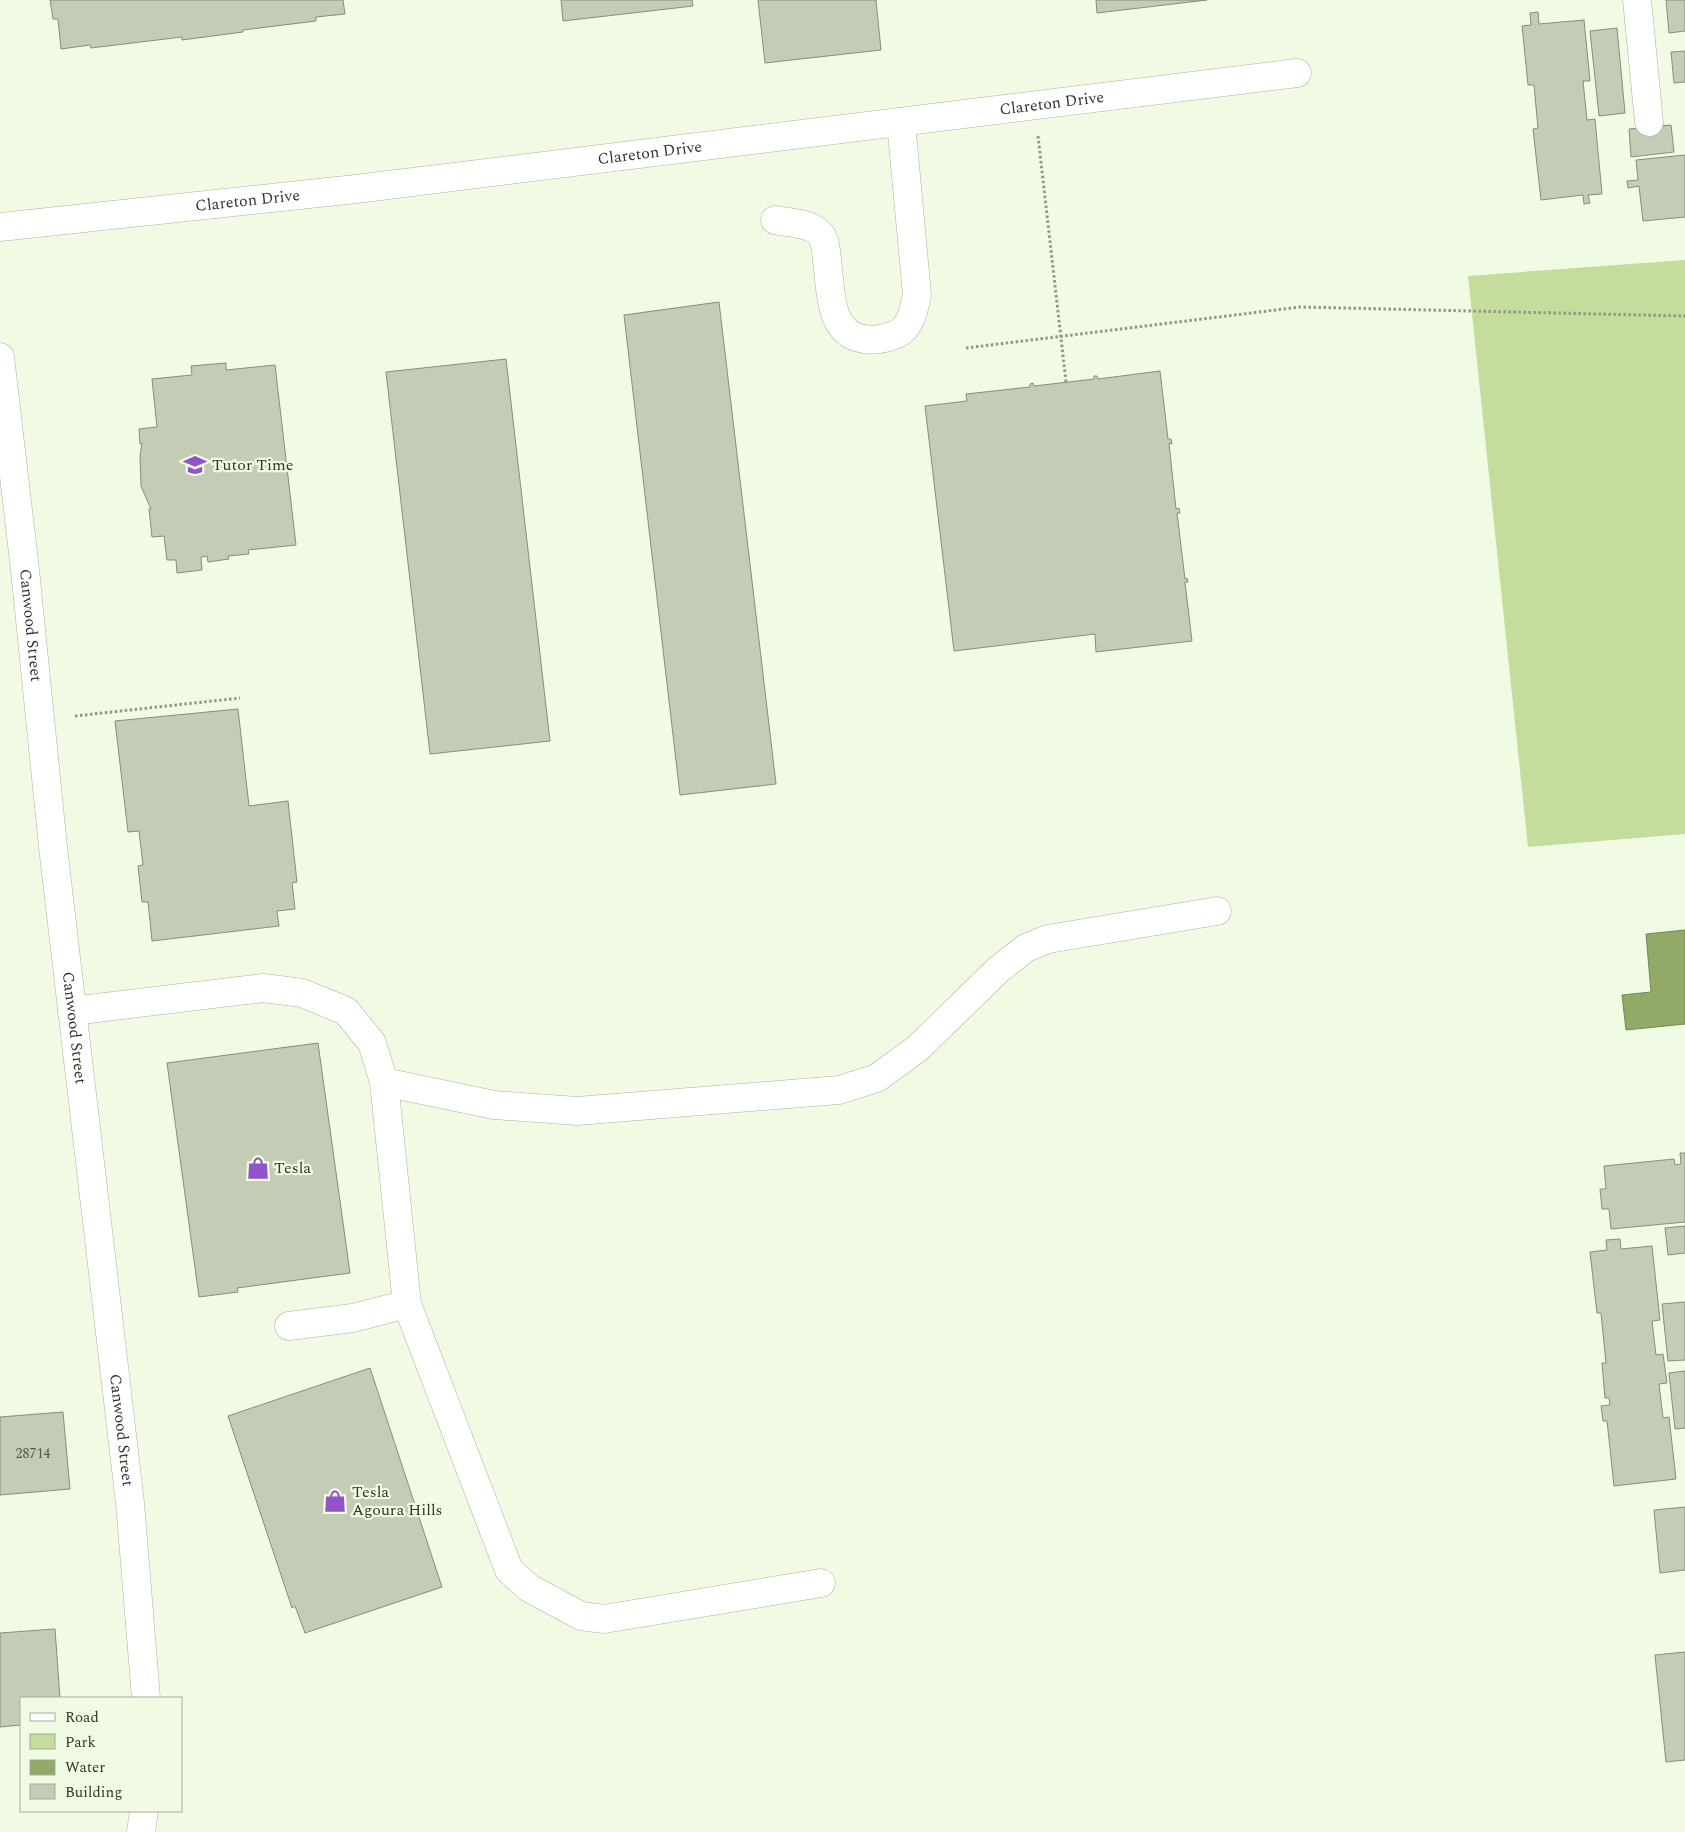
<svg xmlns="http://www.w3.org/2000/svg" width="1685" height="1832" viewBox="0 0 1685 1832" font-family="Spectral,serif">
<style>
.green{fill:#c4dc9c}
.water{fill:#91aa67;stroke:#748755}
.building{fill:#c3ccb5;stroke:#858e78}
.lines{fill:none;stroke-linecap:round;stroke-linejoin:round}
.minor-casing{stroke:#aab49d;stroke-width:29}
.path{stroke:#919887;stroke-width:3;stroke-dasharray:2.5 2.5;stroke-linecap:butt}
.minor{stroke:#fff;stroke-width:28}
.labels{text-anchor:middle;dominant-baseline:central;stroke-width:4.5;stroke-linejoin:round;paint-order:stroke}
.number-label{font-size:14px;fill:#565a4e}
.street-label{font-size:16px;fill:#31342b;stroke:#f1fbe3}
.poi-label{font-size:16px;fill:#31342b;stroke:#f1fbe3;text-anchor:start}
</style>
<rect width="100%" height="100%" fill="#f1fbe3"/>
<path class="green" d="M1685,260V834L1528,847L1468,276Z"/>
<path class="water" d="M1685,930V1024L1626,1030L1622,995L1651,992L1646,934Z"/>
<g class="building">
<path d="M50,0H343L345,14L316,17V21L243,30V32L182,40V37L91,48L90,45L61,49L58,19H53Z"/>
<path d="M561,0H692L693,6L563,21Z"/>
<path d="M758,0H876L881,50L765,63Z"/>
<path d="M1096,0H1207L1097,13Z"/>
<path d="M1666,0H1685V31L1669,33Z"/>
<path d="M1538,12L1539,24L1584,20L1590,81H1583L1587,120L1595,119L1602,194L1588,195L1590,203L1584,204L1583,195L1541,200L1533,129L1538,128L1534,85H1528L1522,26L1531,25L1530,13Z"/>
<path d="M1617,28L1625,113L1599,116L1590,31Z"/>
<path d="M1685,51V82L1674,83L1671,52Z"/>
<path d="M1671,125L1674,152L1631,157L1629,129Z"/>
<path d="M1685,155V217L1643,221L1639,186L1628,188L1627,181L1638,180L1636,160Z"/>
<path d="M719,302L776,784L680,795L624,315Z"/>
<path d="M506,359L550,741L430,754L386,372Z"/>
<path d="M226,363V370L275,365L296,545L248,550L249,554L228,556L229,559L208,562L207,556L201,557L202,570L177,573L176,560H167L164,536L152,537L149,509H151L141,486L140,456L142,443L140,444L139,429L157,427L152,379L192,375L191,366Z"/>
<path d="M1160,371L1168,439H1171L1172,444L1169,443L1176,509L1179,508L1180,513H1177L1185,579L1187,578L1188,582H1185L1192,641L1096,652L1095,634L954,651L925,406L967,401L966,394L1030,387V384L1033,383L1034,386L1094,379V376H1097L1098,379Z"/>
<path d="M238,709L249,806L288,801L297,882L292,883L295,909L277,911L279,926L152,941L148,902H142L138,866L143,865L139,831L128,832L115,721Z"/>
<path d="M318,1043L350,1273L237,1288L238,1292L199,1297L167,1063Z"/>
<path d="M1680,1153H1685V1222L1611,1229L1609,1209H1602L1600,1189H1606L1604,1166L1674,1159L1675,1165L1681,1164Z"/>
<path d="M1685,1226V1253L1668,1255L1665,1228Z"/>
<path d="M1620,1239L1621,1249L1652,1246L1660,1320L1652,1321L1656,1355L1663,1354L1667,1383L1659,1384L1663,1418L1669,1417L1676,1479L1614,1486L1607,1421H1603L1601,1406L1610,1405L1609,1398H1605L1602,1363H1606L1601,1313H1597L1590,1252L1607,1250L1606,1240Z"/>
<path d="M1685,1302V1360L1668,1361L1662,1304Z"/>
<path d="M370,1368L442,1587L305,1633L295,1606L292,1608L228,1416Z"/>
<path d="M1685,1371V1428L1675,1429L1669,1373Z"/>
<path d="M63,1412L70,1489L0,1495V1417Z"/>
<path d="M1685,1507V1570L1660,1573L1654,1510Z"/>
<path d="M55,1629L60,1698H21V1725L0,1727V1633Z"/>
<path d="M1685,1652V1760L1666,1762L1655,1655Z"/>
</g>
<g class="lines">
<defs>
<g id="minor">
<path d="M1637,0L1649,122"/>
<path d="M775,220C789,223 811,222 821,235C826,242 826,252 827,260C831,289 828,334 864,339C874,341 887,338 897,334C911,327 914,309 917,295L901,122"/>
<path id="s1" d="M0,227L356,189L1297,73"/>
<path id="s2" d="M0,357L25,570L53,847L130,1503L146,1698"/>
<path d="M72,1011L263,988L302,993L346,1011L372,1043L384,1082L407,1304L509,1570L529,1588L581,1616L604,1619L821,1583"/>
<path d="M384,1082L494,1105L577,1111L839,1090L877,1078L918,1048L999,969L1026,948L1048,939L1217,911"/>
<path d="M289,1326L353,1318L407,1304"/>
<path d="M141,1832L144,1811"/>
</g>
</defs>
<use href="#minor" class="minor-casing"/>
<g class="path">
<path d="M1038,136L1066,382"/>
<path d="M966,348L1300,307L1685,316"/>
<path d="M75,716L240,698"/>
</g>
<use href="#minor" class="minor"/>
</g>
<defs>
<symbol id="school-bare" viewBox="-9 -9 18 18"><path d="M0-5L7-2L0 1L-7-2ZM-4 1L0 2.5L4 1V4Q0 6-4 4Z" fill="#9053c9" stroke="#f1fbe3" stroke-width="2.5" paint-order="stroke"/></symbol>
<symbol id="shop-bare" viewBox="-9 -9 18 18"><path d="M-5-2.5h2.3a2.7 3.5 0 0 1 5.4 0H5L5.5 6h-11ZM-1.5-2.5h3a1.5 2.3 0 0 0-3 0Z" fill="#9053c9" stroke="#f1fbe3" stroke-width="2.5" paint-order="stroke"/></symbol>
</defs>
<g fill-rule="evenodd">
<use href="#school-bare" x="179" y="449" width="32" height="32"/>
<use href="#shop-bare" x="242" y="1152" width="32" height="32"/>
<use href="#shop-bare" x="319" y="1485" width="32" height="32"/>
</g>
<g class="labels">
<g class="number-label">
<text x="33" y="1453">28714</text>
</g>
<g class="street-label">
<text stroke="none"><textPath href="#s1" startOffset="1059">Clareton Drive</textPath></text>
<text stroke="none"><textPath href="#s1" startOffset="654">Clareton Drive</textPath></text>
<text stroke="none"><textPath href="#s1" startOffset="249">Clareton Drive</textPath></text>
<text stroke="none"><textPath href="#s2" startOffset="270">Canwood Street</textPath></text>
<text stroke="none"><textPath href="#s2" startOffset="675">Canwood Street</textPath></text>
<text stroke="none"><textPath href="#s2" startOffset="1080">Canwood Street</textPath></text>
</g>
<g class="poi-label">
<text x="212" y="465">Tutor Time</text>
<text x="274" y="1168">Tesla</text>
<text x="352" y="1492">Tesla<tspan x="352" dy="18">Agoura Hills</tspan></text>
</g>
</g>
<rect x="20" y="1697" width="162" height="115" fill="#f1fbe3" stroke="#a4ab99"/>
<rect x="30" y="1713" width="25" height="8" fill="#ffffff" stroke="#a4ab99"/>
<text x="65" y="1722" font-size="15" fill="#31342b">Road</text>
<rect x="30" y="1734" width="25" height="15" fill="#c4dc9c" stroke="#a4ab99"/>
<text x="65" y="1747" font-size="15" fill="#31342b">Park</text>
<rect x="30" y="1760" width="25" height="15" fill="#91aa67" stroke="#a4ab99"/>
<text x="65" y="1772" font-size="15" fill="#31342b">Water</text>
<rect x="30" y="1784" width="25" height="15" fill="#c3ccb5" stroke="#a4ab99"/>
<text x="65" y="1797" font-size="15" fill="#31342b">Building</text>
</svg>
